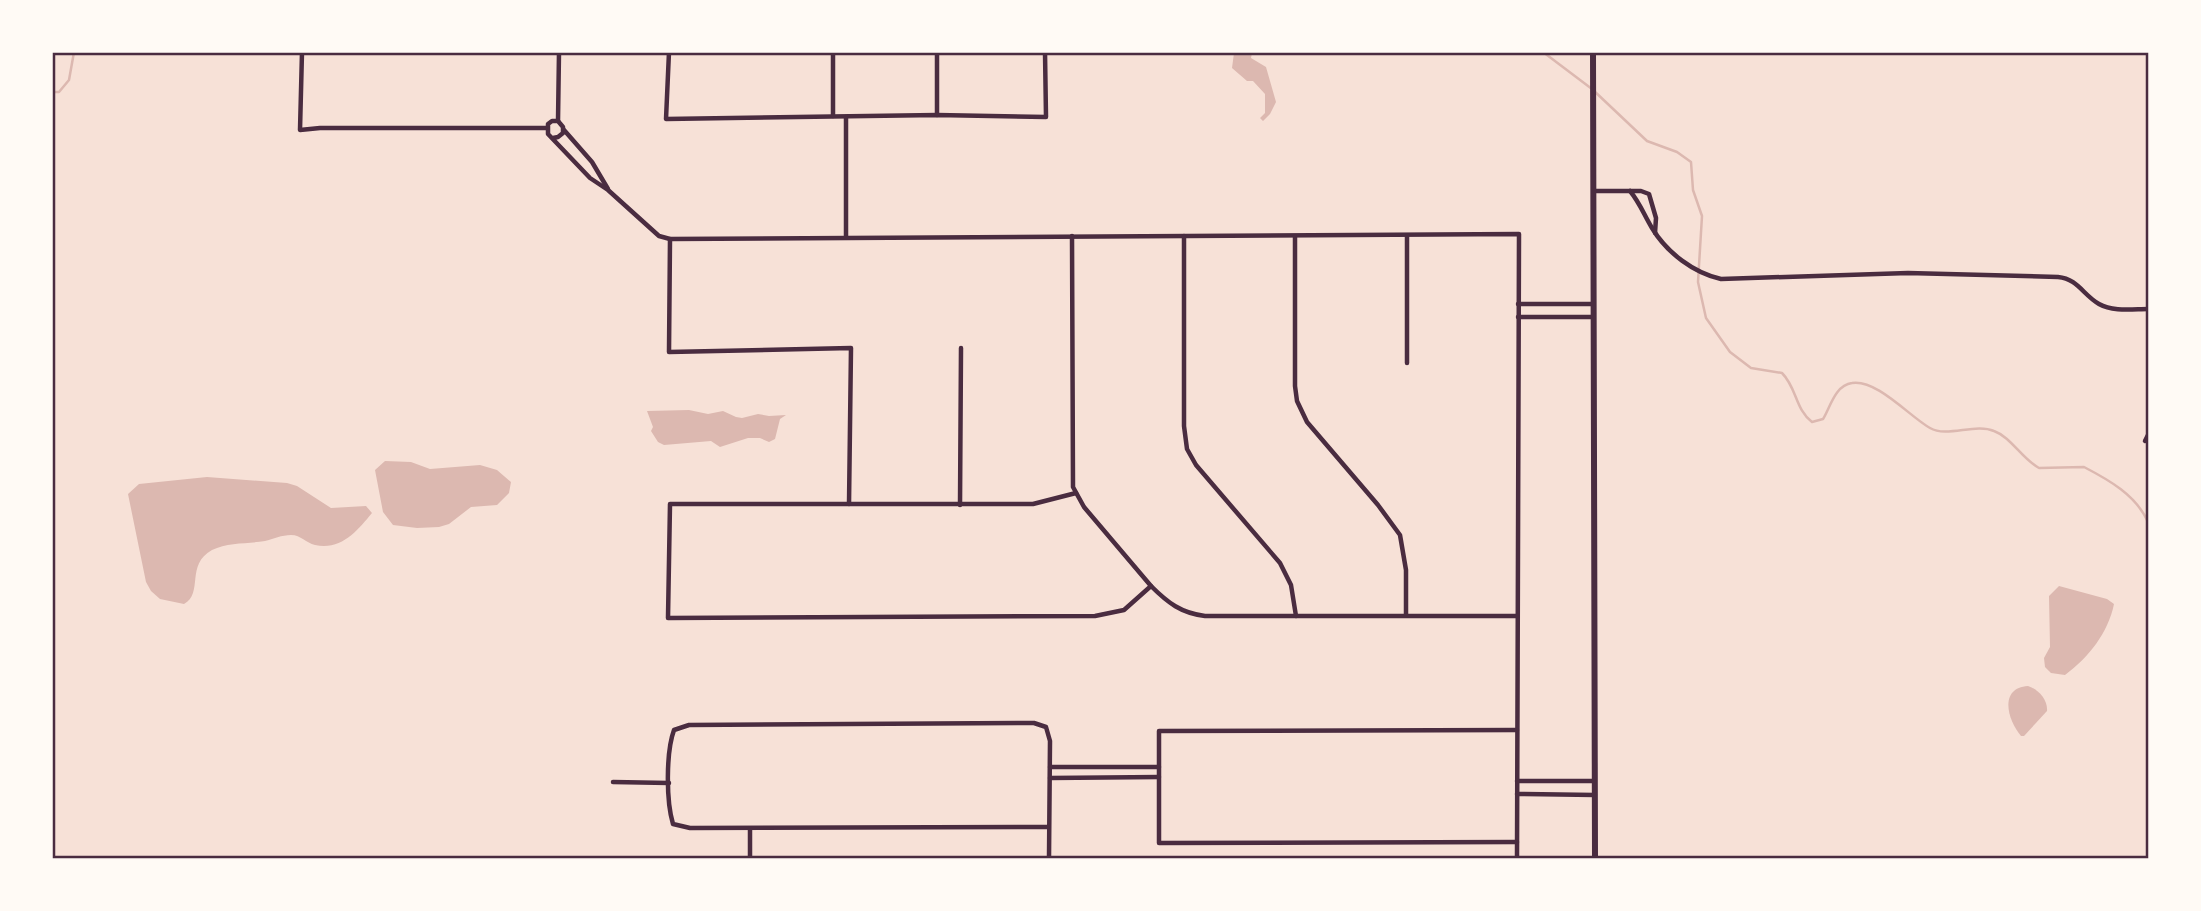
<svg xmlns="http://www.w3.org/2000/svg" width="2201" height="911" viewBox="0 0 2201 911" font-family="Barlow,sans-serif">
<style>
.water{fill:#dcb8b0}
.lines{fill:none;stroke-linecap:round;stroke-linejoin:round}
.stream{stroke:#dcb8b0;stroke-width:2.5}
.minor{stroke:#4a2c40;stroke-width:4.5}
.secondary{stroke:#4a2c40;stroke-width:6}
.neatline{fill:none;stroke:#4a2c40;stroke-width:2.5}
</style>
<rect width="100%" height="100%" fill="#f7e1d7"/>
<g class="water">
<path d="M1234,53H1252L1251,58L1266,67L1276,102L1270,114L1263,121L1260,118L1265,113V94L1253,81H1247L1232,68Z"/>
<path d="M689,410L708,414L723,411L736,417L742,418L758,414L769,416L786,415L780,419L775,439L769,442L760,438H748L720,447L711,441L664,445L658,442L651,431L653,427L647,411Z"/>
<path d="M385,461L411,462L430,469L480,465L497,470L511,482L509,493L497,505L471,507L449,524L439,527L417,528L393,525L383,512L375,470Z"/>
<path d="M207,477L287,483L297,486L331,508L366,506L372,513C358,530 341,551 315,545C306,543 301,535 291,535C282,535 273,539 265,541C248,544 228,542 212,550C185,565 204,593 184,604L160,599L151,591L146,582L128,494L139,484Z"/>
<path d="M2059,586L2107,599L2114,604C2108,633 2089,657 2065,675L2051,673L2045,667L2044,658L2050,647L2049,596Z"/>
<path d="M2028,686C2038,689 2048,700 2047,711L2024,736H2021C2008,721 1998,688 2028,686Z"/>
</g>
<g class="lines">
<g class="stream">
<path d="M1543,52L1592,89L1647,141L1677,152L1691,162L1693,190L1702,216L1698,282L1706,318L1730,352L1751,368L1782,373C1797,388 1795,409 1812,422L1823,419C1830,408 1835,385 1852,383C1877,379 1910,417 1930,428C1947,438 1975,423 1994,431C2011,437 2022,459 2039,468L2084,467C2109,480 2136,495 2148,522"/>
<path d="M52,92H59L69,80L74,52"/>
</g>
<g class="minor">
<path d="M302,52L300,130L320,128H546"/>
<path d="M669,52L666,119L937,115L1046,117L1045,52"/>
<path d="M833,52V116"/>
<path d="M937,52V115"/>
<path d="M846,117V237"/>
<path d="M558,121L559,52"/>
<path d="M564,130L592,162L608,189"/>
<path d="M553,138L558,137L563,133V127L558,121H552L548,124V134L590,178L608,190L659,236L670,239L1519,234L1517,858"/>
<path d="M1594,191H1641L1649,194L1656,218L1655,233"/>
<path d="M1630,191C1640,203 1644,215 1652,228C1667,253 1694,273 1721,279L1908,273L2058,277C2078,279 2083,295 2099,304C2113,312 2133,309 2148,309"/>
<path d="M1072,236L1073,487L1084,507L1151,586"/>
<path d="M1184,236V426L1187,449L1196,465L1280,563L1291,585L1296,616"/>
<path d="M1407,236V363"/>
<path d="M1295,237V386L1297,401L1307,422L1378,505L1400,535L1406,570V615"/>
<path d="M670,239L669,352L851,348L849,504"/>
<path d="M1518,304H1593"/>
<path d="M1518,317H1593"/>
<path d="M2145,441L2148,435"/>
<path d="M1076,493L1033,504H670L668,618L1095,616L1124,610L1151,586C1168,603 1181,613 1205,616H1517"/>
<path d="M960,505L961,348"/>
<path d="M1517,730L1159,731V843L1517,842"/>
<path d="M1050,767H1159"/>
<path d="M1050,778L1159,777"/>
<path d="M1517,781H1594"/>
<path d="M613,782L669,783"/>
<path d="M1517,794L1595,795"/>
<path d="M750,829V858"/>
<path d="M1049,858L1050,741L1046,727L1034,723L689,725L674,730C666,752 666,801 673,824L690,828L1049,827"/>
</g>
<path class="secondary" d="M1593,52L1595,858"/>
</g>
<rect width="2201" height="911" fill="none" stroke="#fffaf5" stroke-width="108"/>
<rect x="54" y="54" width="2093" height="803" class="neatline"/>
</svg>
